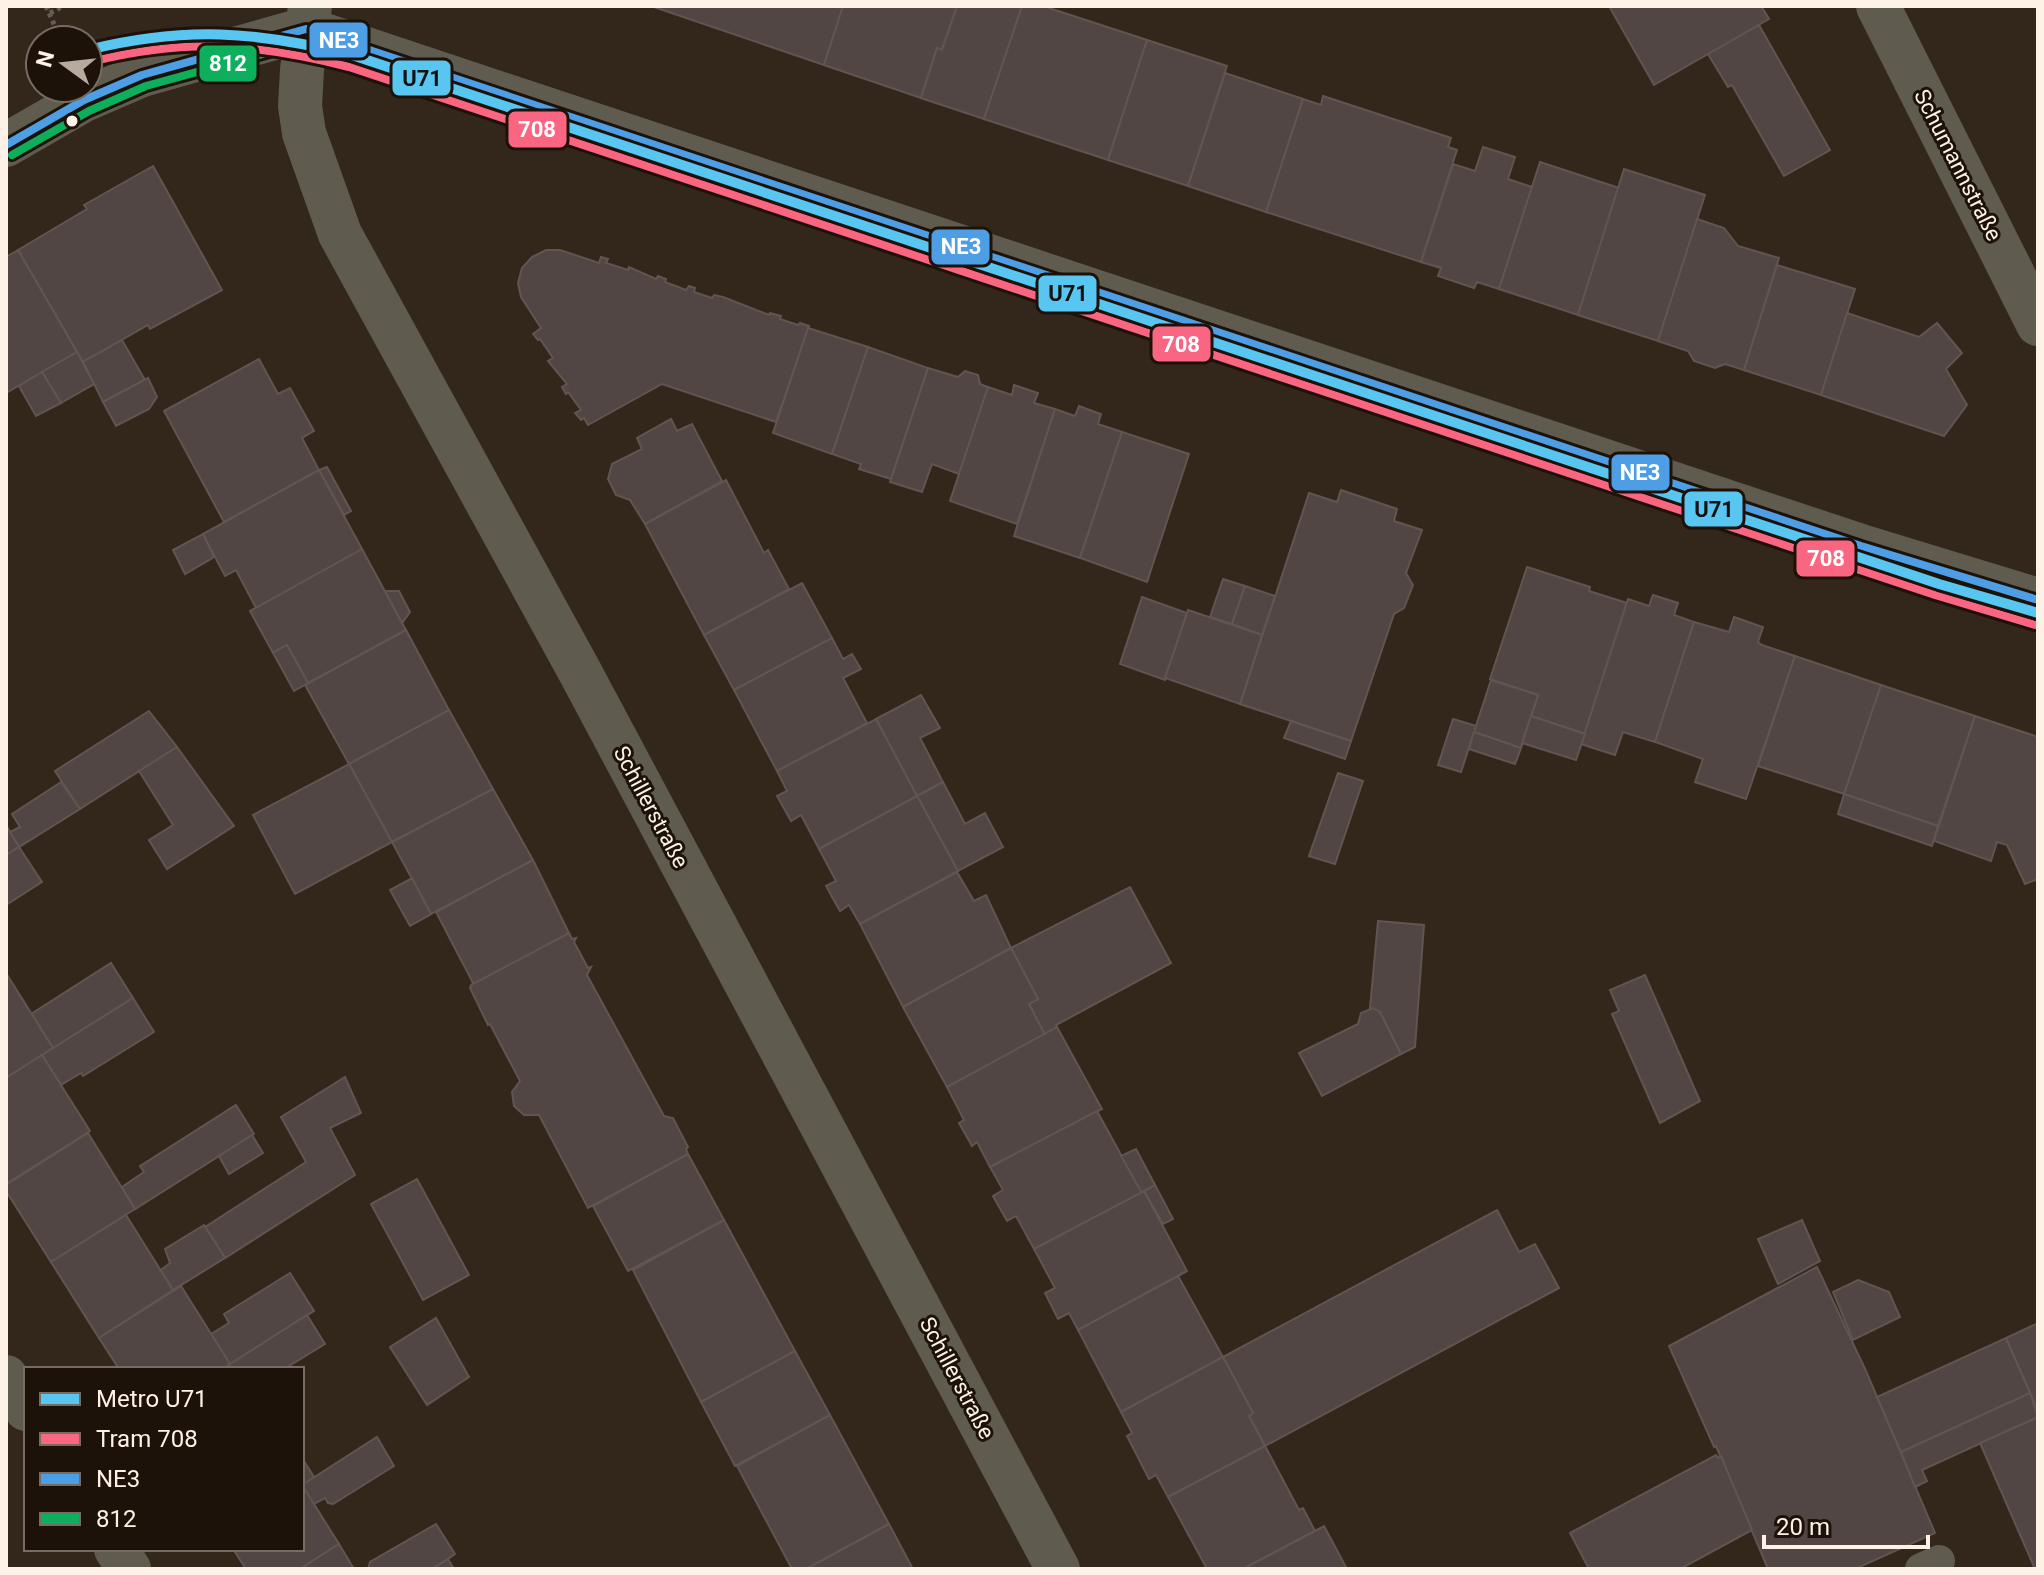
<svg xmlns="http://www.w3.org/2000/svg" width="2044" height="1575" viewBox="0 0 2044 1575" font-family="Roboto,sans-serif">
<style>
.building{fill:#514643;stroke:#615552;stroke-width:2}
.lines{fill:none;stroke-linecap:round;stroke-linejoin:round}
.path{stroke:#645f56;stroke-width:5;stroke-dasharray:4 4;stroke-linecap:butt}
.service{stroke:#605b4f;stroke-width:32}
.minor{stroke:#605b4f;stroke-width:44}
.tertiary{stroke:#605b4f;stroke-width:44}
.bus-1-casing{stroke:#1c1209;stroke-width:14}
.bus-2-casing{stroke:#1c1209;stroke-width:14}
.bus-1{stroke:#4d9ee5;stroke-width:8}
.bus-2{stroke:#0daf5c;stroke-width:8}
.tram-1-casing{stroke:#1c1209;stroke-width:14}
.tram-1{stroke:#fa6682;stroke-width:8}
.metro-1-casing{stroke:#1c1209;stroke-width:16}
.metro-1{stroke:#59c6f2;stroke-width:10}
.bus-dot{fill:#fef2e7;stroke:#1c1209;stroke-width:3}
.labels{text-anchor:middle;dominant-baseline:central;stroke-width:6;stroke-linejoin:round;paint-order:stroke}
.street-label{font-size:22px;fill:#fef2e7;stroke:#1c1209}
.line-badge{stroke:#1c1209;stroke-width:3}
.badge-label{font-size:22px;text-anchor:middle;font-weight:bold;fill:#fff}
.pale-badge-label{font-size:22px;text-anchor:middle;font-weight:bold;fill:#111}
</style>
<rect width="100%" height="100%" fill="#33271b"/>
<g class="building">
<path d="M651,6H843L824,65Z"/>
<path d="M843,6H957L942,50L937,48L921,98L824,65Z"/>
<path d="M957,6H1022L984,119L921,98L937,48L942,50Z"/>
<path d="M1022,6H1043L1147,40L1108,160L984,119Z"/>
<path d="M1609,6H1761L1769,19L1654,85Z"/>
<path d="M1759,25L1830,150L1784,176L1732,85L1728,87L1708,54Z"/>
<path d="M1147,40L1227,66L1188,186L1108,160Z"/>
<path d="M1225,73L1303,99L1266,212L1188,186Z"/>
<path d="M1323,96L1451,138L1448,147L1457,150L1421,262L1266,212L1303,99L1321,105Z"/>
<path d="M1483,147L1515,157L1508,179L1532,187L1499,289L1477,282L1474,288L1438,276L1441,268L1421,262L1453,164L1475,171Z"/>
<path d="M1540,162L1619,188L1578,315L1499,289Z"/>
<path d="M153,166L222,290L150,329L148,325L83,362L18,250L87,209L84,205Z"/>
<path d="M1624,169L1705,195L1658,341L1578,315Z"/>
<path d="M1697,219L1724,228L1738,246L1779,258L1744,370L1725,364L1715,368L1694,361L1688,351L1658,341Z"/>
<path d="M18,250L77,352L6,393V257Z"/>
<path d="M546,250H560L599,263L601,257L608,259L606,263L628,270L629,267L656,279L658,276L666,279L665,282L686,290L689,286L695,288L694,292L712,298L714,295L723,297L769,315L770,313L781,316L780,319L798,325L800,323L809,326L776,422L662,384L588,425L584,418L581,420L575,413L581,410L568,392L566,394L562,387L567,384L548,361L553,358L540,339L538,340L533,334L541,328L521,297L518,283L522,268L532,257Z"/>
<path d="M1777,265L1855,289L1821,395L1744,370Z"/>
<path d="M1847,313L1919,337L1937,323L1962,353L1946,369L1967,405L1944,436L1821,395Z"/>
<path d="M808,328L868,347L832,454L773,433Z"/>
<path d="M122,340L145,380L103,402L83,362Z"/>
<path d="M868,347L928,368L891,479L859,469L861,464L832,454Z"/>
<path d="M77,352L94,384L61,403L42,372Z"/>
<path d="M259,359L278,394L290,388L314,431L302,438L319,470L224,522L164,411Z"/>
<path d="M928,368L958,377L965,371L978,375L980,384L988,387L959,474L932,464L922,492L890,482Z"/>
<path d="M42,372L61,403L36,416L19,386Z"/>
<path d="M148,378L157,397L149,409L116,426L103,402Z"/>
<path d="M1014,385L1038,393L1034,403L1055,409L1017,524L950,501L988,387L1012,395Z"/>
<path d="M1079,406L1101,414L1098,424L1122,432L1080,558L1014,536L1055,409L1075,416Z"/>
<path d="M671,419L677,431L692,424L722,481L645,524L630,500L616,495L608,479L612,464L642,449L637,438Z"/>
<path d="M1122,432L1189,454L1147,582L1080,558Z"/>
<path d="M327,467L351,511L344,515L319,470Z"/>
<path d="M319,470L362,549L256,608L236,570L225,576L203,534Z"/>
<path d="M726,480L764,553L768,550L789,589L704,635L645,524Z"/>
<path d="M1341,490L1397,509L1394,521L1422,530L1406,573L1413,585L1404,608L1394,614L1351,741L1240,704L1309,493L1337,502Z"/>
<path d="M203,534L214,557L185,574L173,550Z"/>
<path d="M362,549L406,630L308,683L287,645L273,653L250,611Z"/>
<path d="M1527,567L1590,587L1589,591L1627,603L1585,734L1531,716L1538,695L1490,679Z"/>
<path d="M1223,579L1245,586L1232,624L1210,617Z"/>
<path d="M802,583L832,638L734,690L704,635Z"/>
<path d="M1245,586L1275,596L1262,635L1232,624Z"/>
<path d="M385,591H399L410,612L402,623Z"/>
<path d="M1653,595L1678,603L1674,615L1694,622L1655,742L1623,732L1615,755L1581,744L1628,599L1649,606Z"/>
<path d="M1142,597L1187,613L1165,680L1120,664Z"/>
<path d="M1188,610L1262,635L1240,704L1165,678Z"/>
<path d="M1734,617L1763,627L1758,642L1762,645L1795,656L1746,799L1695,782L1703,759L1655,742L1694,622L1729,632Z"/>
<path d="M406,630L449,710L349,764L305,685Z"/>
<path d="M832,638L843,659L852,654L861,669L843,678L867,723L777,771L734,690Z"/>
<path d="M287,645L308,683L294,691L273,653Z"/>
<path d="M1795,656L1881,685L1844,794L1758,766Z"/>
<path d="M1491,680L1538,695L1521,748L1474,732Z"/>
<path d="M1881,685L1975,716L1938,826L1844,794Z"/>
<path d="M921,695L940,728L920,738L943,782L917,796L876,719Z"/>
<path d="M449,710L493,789L392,842L349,764Z"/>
<path d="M149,711L177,747L80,809L55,771Z"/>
<path d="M1531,716L1585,734L1576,760L1522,743Z"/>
<path d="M1975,716L2038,737V879L2025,884L2007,845L1997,842L1991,861L1934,841Z"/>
<path d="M876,719L917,796L819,849L801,815L791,821L777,796L787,791L777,771Z"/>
<path d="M1453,719L1476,726L1461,772L1438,765Z"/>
<path d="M1291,721L1351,741L1345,759L1284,738Z"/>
<path d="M1474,732L1521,748L1515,764L1469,749Z"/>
<path d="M177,747L234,826L167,869L149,840L173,825L139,771Z"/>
<path d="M349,764L392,842L295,894L253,815Z"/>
<path d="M1338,773L1363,781L1335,864L1309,856Z"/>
<path d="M61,782L80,809L19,847L10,832L20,827L12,814Z"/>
<path d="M943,782L965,824L985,813L1003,847L958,871L917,796Z"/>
<path d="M493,789L533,860L431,914L392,842Z"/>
<path d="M1844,794L1938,826L1932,846L1838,814Z"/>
<path d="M917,796L958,871L860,924L849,905L840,911L826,886L836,881L819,849Z"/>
<path d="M6,825L19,847L6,855Z"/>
<path d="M19,847L42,882L6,905V855Z"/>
<path d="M533,860L569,933L474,985L436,912Z"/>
<path d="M957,872L974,901L986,895L1011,948L903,1007L860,924Z"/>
<path d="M412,878L431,914L410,926L390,890Z"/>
<path d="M1130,887L1171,963L1056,1025L1057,1027L1045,1035L1029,1004L1038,999L1011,948Z"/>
<path d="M1378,921L1424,925L1415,1047L1401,1054L1380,1012L1370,1008Z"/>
<path d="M569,933L572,939L576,938L574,942L588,968L591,967L587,975L664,1116L673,1118L688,1147L686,1149L688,1154L588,1208L539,1115H524L514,1106L512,1092L520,1081L490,1024L488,1025L470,988L471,985Z"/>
<path d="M1011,948L1038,999L1029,1004L1045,1035L947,1087L903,1007Z"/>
<path d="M111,963L133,998L53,1048L31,1014Z"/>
<path d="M6,973L53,1048L6,1078Z"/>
<path d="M1645,975L1700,1101L1660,1123L1612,1014L1619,1011L1610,990Z"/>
<path d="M133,998L154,1032L83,1076L81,1073L61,1085L42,1055Z"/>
<path d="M1373,1008L1380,1012L1401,1054L1322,1096L1299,1053L1358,1024L1361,1013Z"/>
<path d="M1057,1027L1102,1109L990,1167L977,1142L972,1146L959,1123L964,1120L947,1087Z"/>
<path d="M42,1055L90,1131L6,1184V1078Z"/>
<path d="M345,1077L361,1113L330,1128L355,1175L225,1258L205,1227L306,1162L281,1117Z"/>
<path d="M236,1105L254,1134L135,1209L122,1187L144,1172L140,1166Z"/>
<path d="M1097,1111L1142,1193L1034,1249L1016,1216L1007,1221L993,1196L1003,1190L990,1167Z"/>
<path d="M88,1133L135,1209L51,1262L6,1191V1185Z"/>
<path d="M252,1135L263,1153L229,1174L219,1156Z"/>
<path d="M1136,1149L1155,1185L1142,1193L1121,1156Z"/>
<path d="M688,1154L724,1220L628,1271L593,1206Z"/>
<path d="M417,1179L469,1275L423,1300L371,1204Z"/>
<path d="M1155,1185L1173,1219L1163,1224L1144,1191Z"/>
<path d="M1144,1191L1187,1271L1078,1330L1069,1313L1058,1319L1045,1293L1055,1288L1034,1249Z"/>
<path d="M1497,1210L1519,1252L1535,1244L1559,1288L1265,1446L1249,1416L1253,1413L1223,1357Z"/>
<path d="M126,1215L173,1290L99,1338L51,1262Z"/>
<path d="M724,1220L795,1351L701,1402L633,1270Z"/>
<path d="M1802,1220L1820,1261L1778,1284L1758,1239Z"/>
<path d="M204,1225L225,1258L173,1290L161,1270L170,1263L165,1249Z"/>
<path d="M1817,1267L1866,1371L1935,1533L1855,1569H1768L1716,1446L1714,1447L1669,1346Z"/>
<path d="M290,1273L314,1311L230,1364L211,1334L229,1323L224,1314Z"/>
<path d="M1178,1276L1223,1357L1121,1412L1078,1330Z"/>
<path d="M1858,1280L1889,1292L1900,1317L1853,1340L1833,1292Z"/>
<path d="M181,1286L230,1364L222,1369H119L99,1338Z"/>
<path d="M307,1315L325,1344L284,1369H229L227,1366Z"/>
<path d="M436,1318L469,1377L427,1405L390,1347Z"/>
<path d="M2038,1323V1411L2006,1338Z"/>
<path d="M2006,1338L2030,1393L1901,1452L1877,1397Z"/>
<path d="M795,1351L830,1415L735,1466L701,1402Z"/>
<path d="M1223,1357L1253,1413L1249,1416L1265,1446L1168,1497L1156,1475L1149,1479L1127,1436L1132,1433L1121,1412Z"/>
<path d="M2030,1393L2038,1417L1922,1470L1927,1481L1915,1487L1901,1452Z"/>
<path d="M830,1415L889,1524L806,1569H792L737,1466Z"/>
<path d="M2038,1417V1569H2035L1980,1443Z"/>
<path d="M377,1437L394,1466L333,1504L328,1503L325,1498L314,1504L302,1485Z"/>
<path d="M1265,1446L1299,1510L1303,1508L1315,1531L1243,1569H1207L1168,1497Z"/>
<path d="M1716,1455L1718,1458L1721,1456L1752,1530L1680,1569H1589L1570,1533Z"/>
<path d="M302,1458L314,1477L302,1485Z"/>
<path d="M302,1485L339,1544L300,1569H246L233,1549H302Z"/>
<path d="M436,1524L455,1554L448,1559L432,1569H368L370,1562Z"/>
<path d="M889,1524L913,1569H806Z"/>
<path d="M1324,1526L1347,1569H1243L1315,1531Z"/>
<path d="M339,1544L354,1569H300Z"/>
<path d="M448,1559L454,1569H432Z"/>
</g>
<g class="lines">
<g class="path">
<path d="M46,6L61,40"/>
<path d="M50,13L63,6"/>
</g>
<path class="service" d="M1921,1569L1939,1561"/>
<g class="minor">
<path d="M310,6L302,70L300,106L304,133L340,234L580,672L1058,1569"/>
<path d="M1878,6L2038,324"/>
<path d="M306,29L1861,546L2038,600"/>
<path d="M6,145L84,100L142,75L306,29"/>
</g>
<g class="tertiary">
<path d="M6,1377L26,1409"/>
<path d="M116,1549L129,1569"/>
</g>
<defs>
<path id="bus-1" d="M6,145L84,100L142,75L306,29L1861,546L2038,600"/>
<path id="bus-2" d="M12,155L89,111L146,86L306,42L1857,557L2034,611"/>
</defs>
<use href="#bus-1" class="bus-1-casing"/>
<use href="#bus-2" class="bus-2-casing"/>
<use href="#bus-1" class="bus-1"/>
<use href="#bus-2" class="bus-2"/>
<defs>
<path id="tram-1" d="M91,62C186,38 254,43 349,67L1935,595L2035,625"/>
</defs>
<use href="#tram-1" class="tram-1-casing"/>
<use href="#tram-1" class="tram-1"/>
<defs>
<path id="metro-1" d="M88,50C185,26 256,31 352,55L1939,584L2038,613"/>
</defs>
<use href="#metro-1" class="metro-1-casing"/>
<use href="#metro-1" class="metro-1"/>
</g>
<circle class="bus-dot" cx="72" cy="121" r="7"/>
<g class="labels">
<g class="street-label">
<text transform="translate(1958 165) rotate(63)">Schumannstraße</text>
<text transform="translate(651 807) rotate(62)">Schillerstraße</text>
<text transform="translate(957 1378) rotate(62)">Schillerstraße</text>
</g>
</g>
<g class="line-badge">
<rect x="308" y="21" width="61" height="38" rx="8" fill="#4d9ee5"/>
<rect x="198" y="44" width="60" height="39" rx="8" fill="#0daf5c"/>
<rect x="391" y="59" width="61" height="38" rx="8" fill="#59c6f2"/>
<rect x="507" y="110" width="61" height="39" rx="8" fill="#fa6682"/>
<rect x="930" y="228" width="61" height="38" rx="8" fill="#4d9ee5"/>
<rect x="1037" y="274" width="61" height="39" rx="8" fill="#59c6f2"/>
<rect x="1151" y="325" width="61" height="38" rx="8" fill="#fa6682"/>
<rect x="1610" y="453" width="61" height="39" rx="8" fill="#4d9ee5"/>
<rect x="1683" y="490" width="61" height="38" rx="8" fill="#59c6f2"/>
<rect x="1795" y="539" width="61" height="39" rx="8" fill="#fa6682"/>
</g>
<g class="badge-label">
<text x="339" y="48">NE3</text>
<text x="228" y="71">812</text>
<text x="537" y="137">708</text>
<text x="961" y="254">NE3</text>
<text x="1181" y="352">708</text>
<text x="1640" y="480">NE3</text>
<text x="1826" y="566">708</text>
</g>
<g class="pale-badge-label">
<text x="422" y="86">U71</text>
<text x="1068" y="301">U71</text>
<text x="1714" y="517">U71</text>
</g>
<rect width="2044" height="1575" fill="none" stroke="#fef2e7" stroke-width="16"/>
<rect x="24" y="1367" width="280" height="184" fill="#1c1209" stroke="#766c62" stroke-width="2"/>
<rect x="40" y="1393" width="40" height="12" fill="#59c6f2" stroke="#766c62" stroke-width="2"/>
<text x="96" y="1407" font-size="24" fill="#fef2e7">Metro U71</text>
<rect x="40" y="1433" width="40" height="12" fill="#fa6682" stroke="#766c62" stroke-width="2"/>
<text x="96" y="1447" font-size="24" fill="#fef2e7">Tram 708</text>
<rect x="40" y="1473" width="40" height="12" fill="#4d9ee5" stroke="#766c62" stroke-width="2"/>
<text x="96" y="1487" font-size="24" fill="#fef2e7">NE3</text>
<rect x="40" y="1513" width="40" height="12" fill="#0daf5c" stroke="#766c62" stroke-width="2"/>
<text x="96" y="1527" font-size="24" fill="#fef2e7">812</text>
<g transform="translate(64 64) rotate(285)"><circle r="38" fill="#1c1209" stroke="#766c62" stroke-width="2"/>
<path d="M0-6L14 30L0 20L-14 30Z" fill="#b7aba0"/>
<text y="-12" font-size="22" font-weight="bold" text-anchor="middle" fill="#fef2e7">N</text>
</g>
<path d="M1764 1535v12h164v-12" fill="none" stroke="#fef2e7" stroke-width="4"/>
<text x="1776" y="1535" font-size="24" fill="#fef2e7" stroke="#1c1209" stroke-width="6" paint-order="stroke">20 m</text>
</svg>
